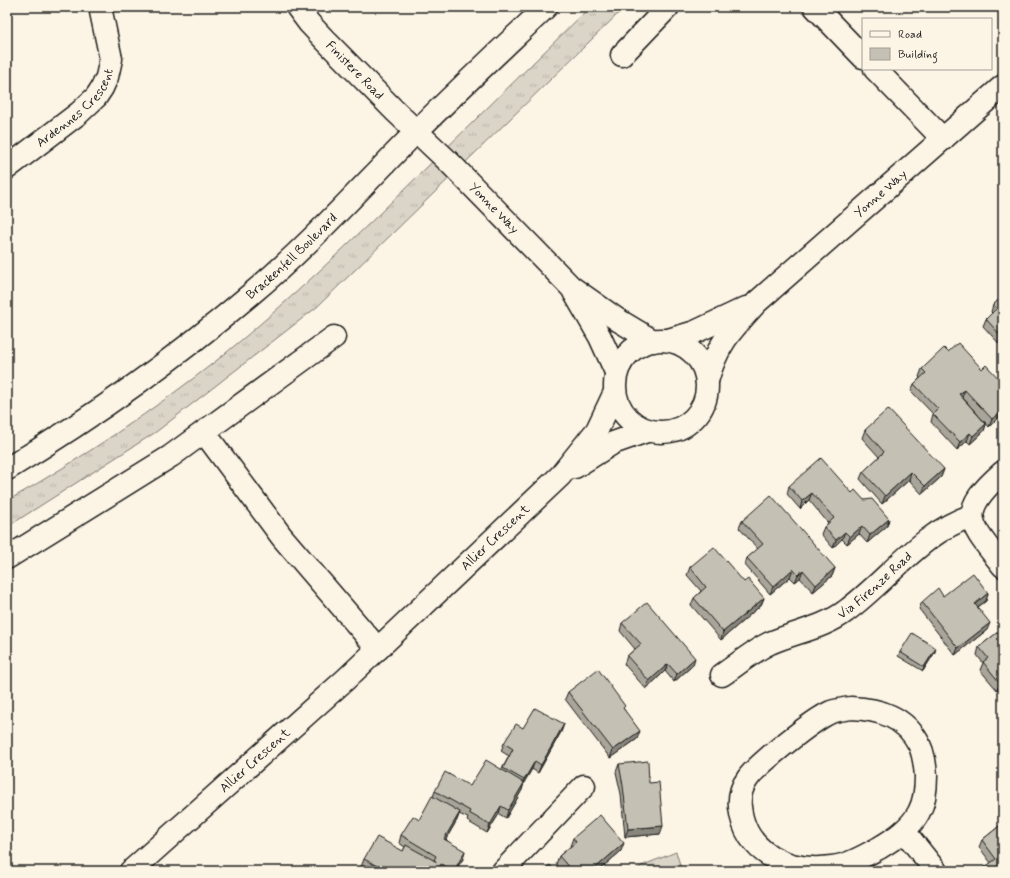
<svg xmlns="http://www.w3.org/2000/svg" width="1010" height="878" viewBox="0 0 1010 878" font-family="Mynerve,sans-serif">
<style>
.grass{fill:url(#grass-tufts);stroke:#7c7872}
.lines{fill:none;stroke-linecap:round;stroke-linejoin:round}
.minor-casing{stroke:#1c1c1c;stroke-width:25}
.minor{stroke:#fcf5e5;stroke-width:22}
.wall{fill:#a9a59a;stroke:#1c1c1c}
.shaded-wall{fill:#89867d;stroke:#1c1c1c}
.building{fill:#c4c0b3;stroke:#1c1c1c}
.labels{text-anchor:middle;dominant-baseline:central;stroke-width:3;stroke-linejoin:round;paint-order:stroke}
.street-label{font-size:13px;fill:#1c1c1c;stroke:#fcf5e5}
</style>
<defs>
<pattern id="grass-tufts" width="24" height="20" patternUnits="userSpaceOnUse"><rect width="24" height="20" fill="#dbd5c8"/><path d="M3 7l-1-3M5 7V3M7 7l1-3M15 17l-1-3M17 17v-4M19 17l1-3" fill="none" stroke="#bbb6ab"/></pattern>
</defs>
<rect width="100%" height="100%" fill="#fcf5e5"/>
<filter id="ink" filterUnits="userSpaceOnUse"><feTurbulence type="fractalNoise" baseFrequency=".025" numOctaves="2"/><feDisplacementMap in="SourceGraphic" scale="8" xChannelSelector="R" yChannelSelector="G"/><feConvolveMatrix kernelMatrix="1 2 1 2 8 2 1 2 1" color-interpolation-filters="sRGB"/></filter>
<g filter="url(#ink)">
<g class="grass">
<path d="M590,7H625L317,307L156,432L7,527V501C81,459 154,410 221,357C291,300 355,238 420,174C476,119 533,63 590,7Z"/>
<path d="M676,852L682,871H635L641,866Z"/>
</g>
<g class="lines">
<defs>
<g id="minor">
<path id="s1" d="M297,7L309,23L325,40L396,112L449,162L571,287L618,320L653,341"/>
<path d="M815,7L863,57"/>
<path d="M622,55L668,7"/>
<path d="M875,69L943,139"/>
<path id="s2" d="M7,168L79,113L96,97L102,88L107,77L111,59L100,7"/>
<path d="M574,292L600,337L616,372"/>
<circle cx="661" cy="386" r="46"/>
<path d="M668,340L695,332L746,308"/>
<path id="s3" d="M707,381C718,342 732,330 757,302L1003,86"/>
<path d="M204,432L282,537L378,649"/>
<path d="M575,467L613,443L647,431"/>
<path id="s4" d="M7,469C93,417 175,359 251,294C311,244 362,186 417,131C459,89 503,48 546,7"/>
<path d="M1003,472C956,513 969,523 1003,566"/>
<path d="M7,558L171,456L334,337"/>
<path id="s5" d="M722,675C738,664 753,651 770,643C795,632 824,628 846,611C887,581 922,532 971,516"/>
<path d="M851,708C880,709 905,717 919,744C924,754 925,765 926,776C926,788 925,801 919,812C911,828 894,839 879,848C864,856 849,865 832,867C789,873 745,854 740,807C739,797 742,786 748,778C759,763 813,720 831,712C837,710 844,709 851,708Z"/>
<path d="M904,831L936,871"/>
<path id="s6" d="M131,871L346,679L560,476L597,430L615,392"/>
<path d="M503,871L584,786"/>
</g>
</defs>
<use href="#minor" class="minor-casing"/>
<use href="#minor" class="minor"/>
</g>
<g class="wall">
<path d="M1003,296V348L983,326L986,319L992,313L991,312L993,305Z"/>
<path d="M948,352L982,369L1003,383V413L989,427L962,397L986,424L984,431L970,444L967,441L957,450L931,422L933,414L911,391L914,384L920,378L919,377L922,369Z"/>
<path d="M865,430L944,469L941,477L922,494L909,480L882,504L860,479L863,472L879,457L862,438Z"/>
<path d="M789,486L852,493L864,500L889,519L887,526L867,543L859,534L847,544L842,539L833,548L821,534L824,527L828,523L809,500L800,509L787,494Z"/>
<path d="M742,521L835,568L832,576L813,592L800,578L795,582L790,577L770,594L745,565L747,558L758,549L739,528Z"/>
<path d="M690,567L744,582L764,598L761,605L721,640L691,605L694,598L701,591L687,575Z"/>
<path d="M988,593L986,601L978,607L987,630L955,655L919,609L922,602L943,596Z"/>
<path d="M622,623L693,665L674,682L665,671L646,689L624,664L627,656L635,649L620,631Z"/>
<path d="M1003,628V685L997,690L980,670L983,663L977,655L979,647Z"/>
<path d="M900,652H935L923,671L898,656Z"/>
<path d="M568,692L624,709L637,739L610,758L565,699Z"/>
<path d="M564,724L561,732L538,773L532,769L524,782L522,790L506,818L499,814L487,833L467,821L468,818L459,814L457,820L446,839L463,859L455,871H369L361,867L364,859L403,851L405,847L399,843L401,835L419,820L433,797L435,791L470,786L502,769L509,756L501,751L504,743L523,728Z"/>
<path d="M619,764L649,783L660,834L625,837L621,794L616,772Z"/>
<path d="M1003,823V871H984L985,867L991,863L979,847L982,840Z"/>
<path d="M573,838L621,851L598,871H562L556,864L559,856L571,846H570Z"/>
</g>
<g class="shaded-wall">
<path d="M965,390L962,397L959,394Z"/>
<path d="M1003,409L1002,414L989,427L992,419Z"/>
<path d="M986,424L984,431L970,444L973,436Z"/>
<path d="M970,433L967,441L957,450L960,442Z"/>
<path d="M944,469L941,477L922,494L925,486Z"/>
<path d="M911,472L909,480L882,504L885,496Z"/>
<path d="M812,493L809,500L800,509L802,501Z"/>
<path d="M889,519L887,526L867,543L870,535Z"/>
<path d="M862,526L859,534L847,544L850,537Z"/>
<path d="M845,532L842,539L833,548L836,540Z"/>
<path d="M835,568L832,576L813,592L816,585Z"/>
<path d="M793,569L790,577L770,594L773,587Z"/>
<path d="M803,570L800,578L795,582L798,575Z"/>
<path d="M988,593L986,601L972,611L975,604Z"/>
<path d="M764,598L761,605L721,640L723,632Z"/>
<path d="M990,623L987,630L955,655L958,648Z"/>
<path d="M936,648L935,652L923,671L924,667Z"/>
<path d="M695,658L693,665L674,682L677,674Z"/>
<path d="M668,664L665,671L646,689L649,681Z"/>
<path d="M1003,680V685L997,690L1000,683Z"/>
<path d="M564,724L561,732L538,773L541,765Z"/>
<path d="M640,731L637,739L610,758L613,750Z"/>
<path d="M535,761L532,769L521,788L524,780Z"/>
<path d="M524,783L522,790L506,818L508,810Z"/>
<path d="M501,806L499,814L487,833L490,825Z"/>
<path d="M460,812L457,820L442,846L444,839Z"/>
<path d="M663,826L660,834L625,837L628,829Z"/>
<path d="M624,843L621,851L598,871H592Z"/>
<path d="M465,851L463,859L455,871H454Z"/>
</g>
<g class="building">
<path d="M1003,296V338L986,319L997,308L993,305Z"/>
<path d="M958,343L982,369L986,365L1003,383V402L1002,403L1003,404V409L992,419L965,390L959,394L986,424L973,436L970,433L960,442L933,414L938,409L914,384L926,373L922,369L944,348L948,352Z"/>
<path d="M888,409L944,469L925,486L911,472L885,496L863,472L884,452L865,430Z"/>
<path d="M821,458L852,493L855,490L864,500L872,499L889,519L870,535L862,526L850,537L845,532L836,540L824,527L834,518L812,493L802,501L789,486Z"/>
<path d="M771,495L835,568L816,585L803,570L798,575L793,569L773,587L747,558L763,544L742,521Z"/>
<path d="M714,547L744,582L748,579L764,598L723,632L694,598L706,587L690,567Z"/>
<path d="M973,573L988,593L975,604L990,623L958,648L922,602L938,588L943,596Z"/>
<path d="M647,602L695,658L677,674L668,664L649,681L627,656L641,644L622,623Z"/>
<path d="M1003,628V680L1000,683L983,662L988,658L979,647Z"/>
<path d="M912,633L936,648L924,667L900,652Z"/>
<path d="M598,669L625,706L623,708L640,731L613,750L568,692Z"/>
<path d="M535,708L564,724L541,765L535,761L524,780L503,768L513,749L504,743L516,724L523,728Z"/>
<path d="M486,760L524,783L508,810L501,806L490,825L469,813L470,811L435,791L445,772L470,786Z"/>
<path d="M648,761L649,783L659,782L663,826L628,829L623,786L619,764Z"/>
<path d="M432,796L460,812L444,839L465,851L454,871L441,864L437,871H374L377,866L364,859L377,837L403,851L406,845L437,862L434,860L436,856L401,835L413,816L419,820Z"/>
<path d="M600,815L624,843L592,871H586L585,870L583,871H572L559,856L576,842L573,838Z"/>
<path d="M1003,823V871H988L985,867L996,859L982,840Z"/>
<path d="M550,865L555,871H542Z"/>
</g>
</g>
<g class="labels">
<g class="street-label">
<text stroke="none"><textPath href="#s1" startOffset="86">Finistere Road</textPath></text>
<text stroke="none"><textPath href="#s2" startOffset="92">Ardennes Crescent</textPath></text>
<text stroke="none"><textPath href="#s3" startOffset="259">Yonne Way</textPath></text>
<text stroke="none"><textPath href="#s1" startOffset="282">Yonne Way</textPath></text>
<text stroke="none"><textPath href="#s4" startOffset="356">Brackenfell Boulevard</textPath></text>
<text stroke="none"><textPath href="#s6" startOffset="494">Allier Crescent</textPath></text>
<text stroke="none"><textPath href="#s5" startOffset="179">Via Firenze Road</textPath></text>
<text stroke="none"><textPath href="#s6" startOffset="166">Allier Crescent</textPath></text>
</g>
</g>
<rect width="1010" height="878" fill="none" stroke="#fcf5e5" stroke-width="24"/>
<rect x="12" y="12" width="986" height="854" fill="none" stroke="#1c1c1c" stroke-width="1.5" filter="url(#ink)"/>
<rect x="862" y="18" width="130" height="52" fill="#fcf5e5" stroke="#a29e95"/>
<rect x="870" y="31" width="20" height="6" fill="#fcf5e5" stroke="#a29e95"/>
<text x="898" y="38" font-size="12" fill="#1c1c1c">Road</text>
<rect x="870" y="48" width="20" height="12" fill="#c4c0b3" stroke="#a29e95"/>
<text x="898" y="58" font-size="12" fill="#1c1c1c">Building</text>
</svg>
